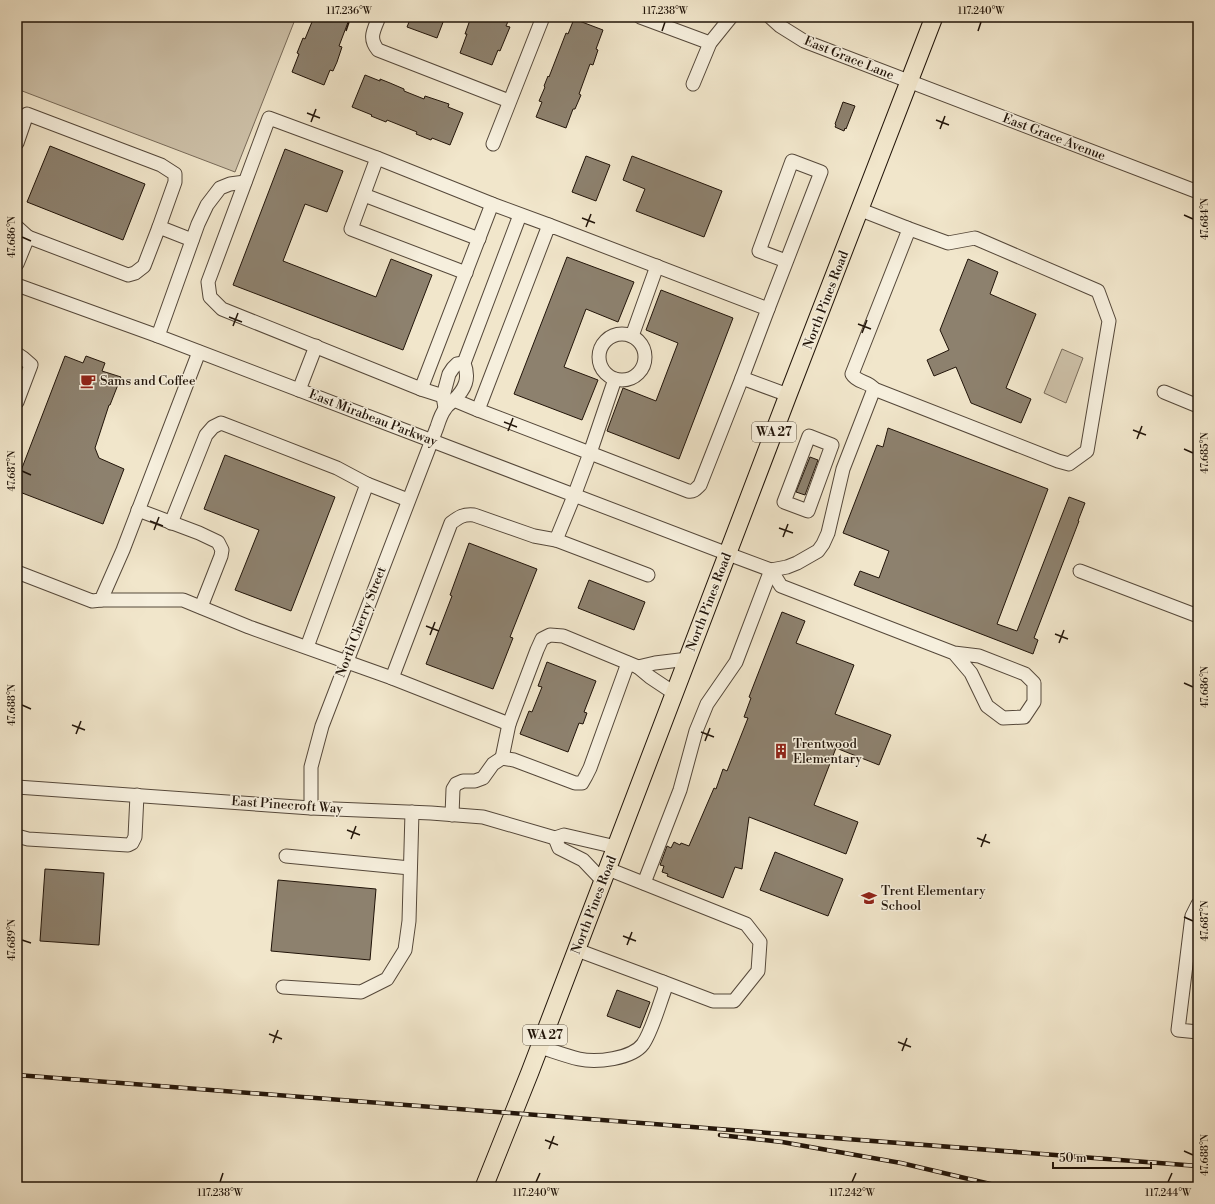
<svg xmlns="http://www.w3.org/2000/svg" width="1215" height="1204" viewBox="0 0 1215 1204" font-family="'Libre Bodoni',serif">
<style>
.green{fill:#cec2aa;stroke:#786b5a}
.building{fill:#8d816e;stroke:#211409}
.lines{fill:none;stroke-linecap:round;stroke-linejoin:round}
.minor-casing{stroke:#55483a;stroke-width:15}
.major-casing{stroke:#211409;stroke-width:19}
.minor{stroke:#f6efdd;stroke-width:13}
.major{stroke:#f1e6cb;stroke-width:17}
.rail-casing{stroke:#211409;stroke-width:4.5}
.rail{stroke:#f6efdd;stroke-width:3;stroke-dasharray:9;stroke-linecap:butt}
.ticks{fill:none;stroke:#211409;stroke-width:1.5}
.labels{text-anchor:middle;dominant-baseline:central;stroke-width:3;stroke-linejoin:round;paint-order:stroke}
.shield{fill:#f6efdd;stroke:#615649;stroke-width:1}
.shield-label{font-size:12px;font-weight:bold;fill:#211409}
.street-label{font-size:13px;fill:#211409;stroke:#f6efdd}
.poi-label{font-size:13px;fill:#211409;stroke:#f6efdd;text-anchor:start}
.neatline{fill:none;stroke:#211409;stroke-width:1.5}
.ticks-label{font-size:10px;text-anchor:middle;fill:#211409}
</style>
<rect width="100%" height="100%" fill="#f1e6cb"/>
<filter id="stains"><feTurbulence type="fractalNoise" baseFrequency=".005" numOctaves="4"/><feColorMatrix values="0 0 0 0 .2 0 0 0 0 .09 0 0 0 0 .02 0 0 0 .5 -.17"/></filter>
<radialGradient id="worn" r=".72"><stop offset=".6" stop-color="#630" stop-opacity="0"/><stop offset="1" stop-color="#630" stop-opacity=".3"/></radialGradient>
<g class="green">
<path d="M17,17H296L235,172L17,89Z"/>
<path d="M1062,349L1083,358L1066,403L1044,393Z"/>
</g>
<g class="building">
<path d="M314,17H350L339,46L342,47L337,62L333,71L330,70L324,85L292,72L299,54L297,53L303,38L305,39Z"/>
<path d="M411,17H445L437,38L407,27Z"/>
<path d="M471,17H510L506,26L510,27L500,51L498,50L492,65L460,53L467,34H465Z"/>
<path d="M574,19L603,30L596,49L598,50L593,65L590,64L579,94L581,95L575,109H573L566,128L536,117L542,102L539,101L545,87L544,86L548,76L549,77L566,33L568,34Z"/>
<path d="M365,75L380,81V79L390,83L404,89V91L424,99L425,96L449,104L448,107L463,113L450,145L432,138L431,140L416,134L417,132L387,120L386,122L371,116L372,115L352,107Z"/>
<path d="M843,102L855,106L846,129L845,128L844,131L835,127L836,125L835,124Z"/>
<path d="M50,146L145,184L123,240L27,202Z"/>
<path d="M285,149L343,171L327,212L305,204L283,261L376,297L391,259L432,275L403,350L233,285Z"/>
<path d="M586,156L610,165L596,201L572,192Z"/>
<path d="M632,156L722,191L704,237L636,211L645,189L623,180Z"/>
<path d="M567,257L634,282L618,322L586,309L564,367L598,380L582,420L514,394Z"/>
<path d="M968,259L998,272L990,294L1036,314L1006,388L1031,399L1021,423L971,403L956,367L934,376L927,360L949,350L940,330Z"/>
<path d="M661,290L733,318L679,459L607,431L623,388L656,401L678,343L646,330Z"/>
<path d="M65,356L83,363L86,356L105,363L102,371L121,377L110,405H109L95,448L99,458L124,469L103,524L17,491V481Z"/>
<path d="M888,428L1048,489L997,624L1017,631L1069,497L1085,503L1078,521H1079L1034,638L1038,640L1033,654L854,585L860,571L879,578L889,551L843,533L877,445L883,447Z"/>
<path d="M225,455L335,497L291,611L235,590L259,530L204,509Z"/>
<path d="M810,457L818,460L805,495L796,492Z"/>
<path d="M469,543L537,569L510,637L513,638L493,689L426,664L452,596L450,595Z"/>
<path d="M589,580L645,602L634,630L578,608Z"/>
<path d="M782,612L805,621L796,643L854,665L835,714L891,735L879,765L836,748L814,805L858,822L846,854L749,817L742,869L735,867L723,898L667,876L668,874L662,872L664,866L660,865L667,846L671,848L674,842L680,845L681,843L689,846L714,788L716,789L723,769L727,771L748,718L744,717L751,698L749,697Z"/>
<path d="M547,662L596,681L584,712L587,713L583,724L579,723L568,752L520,734L529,711L532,712L542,687L538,686Z"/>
<path d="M775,852L843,879L828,916L760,890Z"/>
<path d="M45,869L104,873L99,945L40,941Z"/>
<path d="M278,880L376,889L370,960L271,951Z"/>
<path d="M617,990L650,1002L640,1028L607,1016Z"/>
</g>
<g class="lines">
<defs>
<g id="minor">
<path d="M379,17C374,30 368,38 378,50L509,101"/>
<path d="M640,17L710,43"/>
<path d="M770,17L780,26L804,41L1198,192"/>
<path d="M693,84L710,43L731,17"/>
<path d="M269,118L377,158L492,204L421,389L222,309L210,297L208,282Z"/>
<path d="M17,143L27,114L161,165L175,174V182L159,227"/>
<path d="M493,144L543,17"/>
<path d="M377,158L351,229L466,273"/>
<path d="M364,195L479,239"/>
<path d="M492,204L549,225"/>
<path d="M17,227L28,237"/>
<path d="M17,264L28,237L128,275L135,273L144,266L159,227L192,240"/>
<path d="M17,285L158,336L728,554L771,570L787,567L797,563L818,551L823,544L828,533L843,469L874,389C869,381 857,383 852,374L908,232L907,228L861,210"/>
<path d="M768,309L821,172L792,161L759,251L786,261"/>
<circle cx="622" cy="357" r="23"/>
<path d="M158,336L198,224L207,205L220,188L230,184L245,182"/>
<path d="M632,336L657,266"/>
<path d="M17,354L23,358L31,365L17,402"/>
<path d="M615,379L590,453L688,491C694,492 696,489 700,485L742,378"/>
<path d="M421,389L443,396"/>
<path d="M874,389L1058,461L1069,464L1087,451L1109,321L1098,291L975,238L948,243L907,228"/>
<path d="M299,390L316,346"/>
<path d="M1164,392L1198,406"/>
<path d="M454,400L478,410"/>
<path d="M445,408L443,396L449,374L453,368L457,364L464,363"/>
<path d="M809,436L832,445L808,511L784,502Z"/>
<path d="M367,484L408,500"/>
<path d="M138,510L199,533L218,542L222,550L221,556L201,607"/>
<path d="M171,523L206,435L213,427L221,423L337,468L367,484L307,647"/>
<path d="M556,540L648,575"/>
<path d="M771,570L781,586L954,653L979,656L1025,674L1034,683V702L1024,717L1003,718L987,706L971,673L954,653"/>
<path d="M1080,571L1198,616"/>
<path d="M17,572L92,601L101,600L123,550L199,352"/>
<path d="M101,600H183L249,627L392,678"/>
<path d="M638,667L563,636L550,635L542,639L537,650L509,724L392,678L451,523C459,517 463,514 474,515L534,536L556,540L574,496L590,453L478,410L549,225L768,309L742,378L788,395"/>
<path d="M674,693L650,677L638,667L655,663L688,659"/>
<path d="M502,758L509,724"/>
<path d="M17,787L311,808L431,813L483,817L555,838L564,835L616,847"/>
<path d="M311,808V767L322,726L437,427C439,421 441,414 445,409C447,405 451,403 454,400C465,389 470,379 464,363L520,215"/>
<path d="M452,815L453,789L456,784L463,781H475L483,778L493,764L502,758L514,760L575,783H582L586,776L590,768L628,663"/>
<path d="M17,836L28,839L128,845L132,843L135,837L137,795"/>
<path d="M555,838L559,848L583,860L603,881"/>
<path d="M286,856L410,868"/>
<path d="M608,869L746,924L760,942L758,971L734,1001H713L663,982"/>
<path d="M644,883L680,790L696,731L707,704L736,662L771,570"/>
<path d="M1198,904L1192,916L1178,1030L1198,1032"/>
<path d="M283,987L361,992L387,979L405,950L409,921L412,812"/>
<path d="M540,1047C553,1051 566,1056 579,1059C596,1063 632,1059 643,1044C652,1031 659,1005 665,989L663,982L577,950"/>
</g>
<path id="major" d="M484,1187L530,1072L788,395L934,17"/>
</defs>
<use href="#minor" class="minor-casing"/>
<use href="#major" class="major-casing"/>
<use href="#minor" class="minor"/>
<use href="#major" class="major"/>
<defs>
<g id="rail">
<path d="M17,1075L1198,1166"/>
<path d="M720,1135L782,1142L901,1163L1003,1187"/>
</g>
</defs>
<use href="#rail" class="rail-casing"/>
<use href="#rail" class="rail"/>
</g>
<path class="ticks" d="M346,31L349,22M662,31L665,22M978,31L981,22M307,113L320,118M936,120L949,125M311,122L316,109M940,129L945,116M1184,215L1193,219M582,218L595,223M586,227L591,214M22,237L31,241M229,317L242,322M858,324L871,329M233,326L238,313M862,333L867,320M504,422L517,427M1133,430L1146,435M508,431L513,418M1137,439L1142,426M1184,449L1193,453M22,471L31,475M150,521L163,526M779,528L793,533M154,530L159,517M783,537L788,524M426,626L439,631M1055,634L1068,639M430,635L435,622M1059,643L1064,630M1184,683L1193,687M22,705L31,709M72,725L85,730M701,732L714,737M76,734L81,721M705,741L710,728M347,830L360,835M977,838L990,843M351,839L356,826M981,847L986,834M1184,917L1193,921M623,936L636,941M22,940L31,943M627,945L632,932M269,1034L282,1039M898,1042L911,1047M273,1043L278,1030M902,1051L907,1038M545,1140L558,1145M549,1149L554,1136M1184,1151L1193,1155M220,1182L223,1173M536,1182L540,1173M852,1182L856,1173M1168,1182L1172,1173"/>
<defs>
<symbol id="cafe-bare" viewBox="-9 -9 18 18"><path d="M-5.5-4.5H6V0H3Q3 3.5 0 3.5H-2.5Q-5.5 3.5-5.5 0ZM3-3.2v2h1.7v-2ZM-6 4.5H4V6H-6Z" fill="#8f2418" stroke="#f6efdd" stroke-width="2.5" paint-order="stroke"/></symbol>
<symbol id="building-bare" viewBox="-9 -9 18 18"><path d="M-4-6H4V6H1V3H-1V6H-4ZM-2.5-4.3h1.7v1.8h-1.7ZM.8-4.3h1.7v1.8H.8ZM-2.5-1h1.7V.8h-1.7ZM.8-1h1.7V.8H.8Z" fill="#8f2418" stroke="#f6efdd" stroke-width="2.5" paint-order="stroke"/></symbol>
<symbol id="school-bare" viewBox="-9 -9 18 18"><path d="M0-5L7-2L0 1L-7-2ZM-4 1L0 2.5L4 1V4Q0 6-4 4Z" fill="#8f2418" stroke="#f6efdd" stroke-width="2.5" paint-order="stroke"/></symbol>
</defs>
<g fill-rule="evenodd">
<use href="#cafe-bare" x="77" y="370" width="22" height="22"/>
<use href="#building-bare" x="770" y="740" width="22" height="22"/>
<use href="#school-bare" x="858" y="887" width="22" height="22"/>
</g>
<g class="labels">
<g class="shield">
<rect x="752" y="422" width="44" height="20" rx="3"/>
<rect x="523" y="1025" width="44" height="20" rx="3"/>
</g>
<g class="shield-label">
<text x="774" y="432">WA 27</text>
<text x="545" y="1035">WA 27</text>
</g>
<g class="street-label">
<text transform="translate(849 58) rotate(22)">East Grace Lane</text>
<text transform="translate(1054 137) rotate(21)">East Grace Avenue</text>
<text transform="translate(826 300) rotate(-69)">North Pines Road</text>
<text transform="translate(373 418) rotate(21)">East Mirabeau Parkway</text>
<text transform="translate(709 602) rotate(-69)">North Pines Road</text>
<text transform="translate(361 622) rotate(-69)">North Cherry Street</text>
<text transform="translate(287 805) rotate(4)">East Pinecroft Way</text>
<text transform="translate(594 905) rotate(-69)">North Pines Road</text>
</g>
<g class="poi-label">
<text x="100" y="381">Sams and Coffee</text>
<text x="793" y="744">Trentwood<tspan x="793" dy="15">Elementary</tspan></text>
<text x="881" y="891">Trent Elementary<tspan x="881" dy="15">School</tspan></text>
</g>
</g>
<rect width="1215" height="1204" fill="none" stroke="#f1e6cb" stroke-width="44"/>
<path d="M1053 1162v6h98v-6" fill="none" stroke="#211409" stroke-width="2"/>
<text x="1059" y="1162" font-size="12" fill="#211409" stroke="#f6efdd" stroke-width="3" paint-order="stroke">50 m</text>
<rect x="22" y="22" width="1171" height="1160" class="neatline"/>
<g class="ticks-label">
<text x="349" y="14">117.236°W</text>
<text x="665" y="14">117.238°W</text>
<text x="981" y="14">117.240°W</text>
<text transform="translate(1204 219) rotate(-90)" y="4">47.684°N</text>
<text transform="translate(11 237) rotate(-90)" y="4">47.686°N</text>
<text transform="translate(1204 453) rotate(-90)" y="4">47.685°N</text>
<text transform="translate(11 471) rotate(-90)" y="4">47.687°N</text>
<text transform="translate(1204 687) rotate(-90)" y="4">47.686°N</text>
<text transform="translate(11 705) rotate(-90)" y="4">47.688°N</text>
<text transform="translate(1204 921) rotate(-90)" y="4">47.687°N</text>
<text transform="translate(11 940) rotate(-90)" y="4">47.689°N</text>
<text transform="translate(1204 1155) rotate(-90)" y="4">47.688°N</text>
<text x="220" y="1196">117.238°W</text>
<text x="536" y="1196">117.240°W</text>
<text x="852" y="1196">117.242°W</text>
<text x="1168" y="1196">117.244°W</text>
</g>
<rect width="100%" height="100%" filter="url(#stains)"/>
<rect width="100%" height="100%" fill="url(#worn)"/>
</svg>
